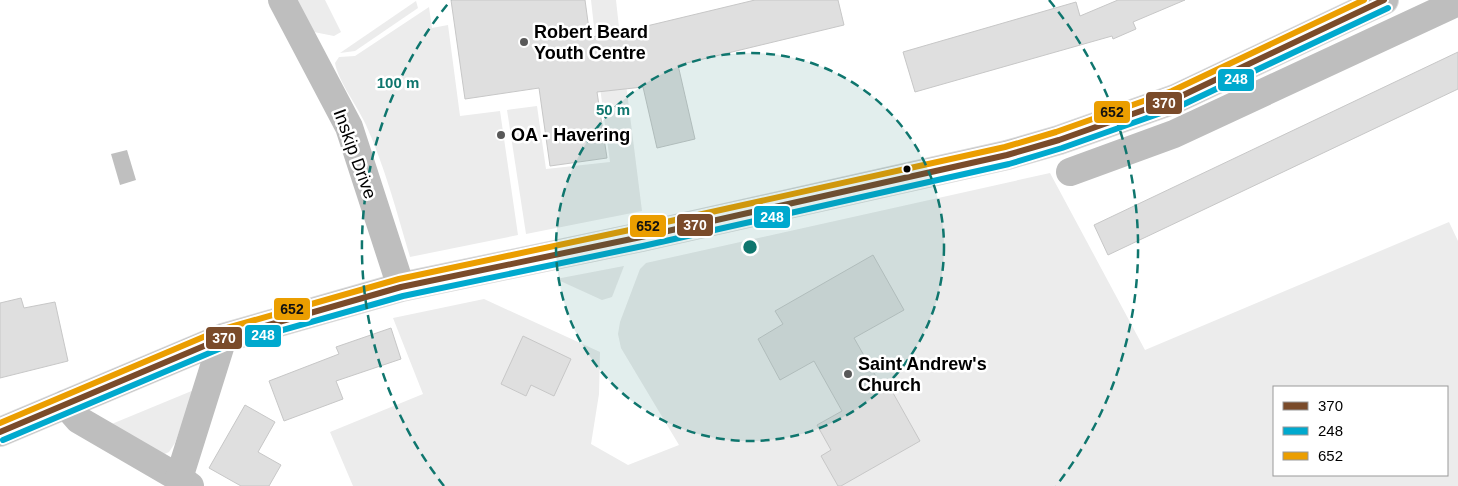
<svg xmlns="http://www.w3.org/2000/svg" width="1458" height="486" viewBox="0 0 1458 486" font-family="Arial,sans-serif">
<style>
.green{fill:#ececec;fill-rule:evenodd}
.water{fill:#bfbfbf}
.building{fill:#dfdfdf;stroke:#c7c7c7}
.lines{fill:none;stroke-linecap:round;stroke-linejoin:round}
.primary-casing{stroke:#dbdbdb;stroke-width:30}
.street{stroke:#bebebe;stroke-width:28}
.primary{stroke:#bebebe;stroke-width:28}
.bus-1-casing{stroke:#fff;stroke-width:10}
.bus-2-casing{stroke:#fff;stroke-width:10}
.bus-3-casing{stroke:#fff;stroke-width:10}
.bus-1{stroke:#7a4b2a;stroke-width:6}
.bus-2{stroke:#00a9ce;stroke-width:6}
.bus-3{stroke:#eb9e00;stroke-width:6}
.ring{fill:none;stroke:#0f766e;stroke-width:2.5;stroke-dasharray:9 6}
.poi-dot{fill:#595959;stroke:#fff;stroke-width:2}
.bus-dot{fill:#000;stroke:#fff;stroke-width:2}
.labels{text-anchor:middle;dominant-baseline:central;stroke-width:5;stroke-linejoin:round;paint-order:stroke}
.poi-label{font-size:18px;font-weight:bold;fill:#000;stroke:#fff;text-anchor:start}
.street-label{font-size:18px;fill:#000;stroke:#fff}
.centre{fill:#0f766e;stroke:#fff;stroke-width:2.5}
.ring-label{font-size:15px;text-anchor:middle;font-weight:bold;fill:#0f766e;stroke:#fff;stroke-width:5;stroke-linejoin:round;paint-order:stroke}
.line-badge{stroke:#fff;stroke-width:2}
.badge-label{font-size:14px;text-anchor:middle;font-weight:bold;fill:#fff}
.pale-badge-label{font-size:14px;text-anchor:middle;font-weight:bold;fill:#111}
</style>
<rect width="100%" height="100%" fill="#fff"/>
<g class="green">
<path d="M296,0H325L341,32L334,36L314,32Z"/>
<path d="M591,0H616L621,46L595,36Z"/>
<path d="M416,1L418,8L355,51L340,53Z"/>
<path d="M429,7L432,28L448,25L460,116L500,111L518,235L410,257C397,213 385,167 366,125C358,107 338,81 335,63L339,57L355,56Z"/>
<path d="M625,76L642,211L526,234L507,110L537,106L546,169L610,162L599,80Z"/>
<path d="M1050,173L1145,350L1449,222L1458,241V486H353L330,432L423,394L393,318L484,299L600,352L599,394L591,444L628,465L679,445L621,348L618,334L620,322L640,269L646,263ZM1274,387H1447V475H1274Z"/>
<path d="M624,266L612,297L602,300L556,279Z"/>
<path d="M194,390L175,443L169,452L160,456L102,428Z"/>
</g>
<path class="water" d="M127,150L136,180L120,185L111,154Z"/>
<g class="building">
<path d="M451,0H585L590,37L630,32V30L755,0H838L844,25L678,65L695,139L657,148L643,87L597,92L607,158L550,166L539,88L465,99Z"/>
<path d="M1118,0H1185L1133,22L1136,29L1113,39L1112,36L915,92L903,52L1076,2L1080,16Z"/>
<path d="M1458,52V89L1108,255L1094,225Z"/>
<path d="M873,255L904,310L854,338L882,387L888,384L920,441L841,486H838L821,456L831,450L817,425L842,411L814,361L780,380L758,339L783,324L775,311Z"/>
<path d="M21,298L24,308L55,302L68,361L0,378V303Z"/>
<path d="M391,328L401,359L336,381L343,399L284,421L269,381L339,354L336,347Z"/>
<path d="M523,336L571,359L554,396L531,385L526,396L501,384Z"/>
<path d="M245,405L275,422L258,452L281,465L269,486H241L209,468Z"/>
</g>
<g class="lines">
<defs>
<path id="primary" d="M0,432L223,338L401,287L641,237L1007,155L1059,140L1175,99L1384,0"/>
</defs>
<use href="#primary" class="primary-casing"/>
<g class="street">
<path d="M282,0L349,127L401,287"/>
<path d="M1070,172L1174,134L1458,2"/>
<path d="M65,404L79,420L179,478L190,486"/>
<path d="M179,478L223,338"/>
</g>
<use href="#primary" class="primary"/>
<defs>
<path id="bus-1" d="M0,432L223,338L401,287L641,237L1007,155L1059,140L1175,99L1384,0"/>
<path id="bus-2" d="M3,440L226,346L403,296L643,246L1009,164L1062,148L1178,107L1388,8"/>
<path id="bus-3" d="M0,423L220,330L399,279L639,228L1005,147L1056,132L1172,91L1364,0"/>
</defs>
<use href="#bus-1" class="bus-1-casing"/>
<use href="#bus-2" class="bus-2-casing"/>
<use href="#bus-3" class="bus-3-casing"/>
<use href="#bus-1" class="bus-1"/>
<use href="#bus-2" class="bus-2"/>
<use href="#bus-3" class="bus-3"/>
</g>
<circle cx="750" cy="247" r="194" fill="#0f766e" fill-opacity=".12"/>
<g class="ring">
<circle cx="750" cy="247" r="194"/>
<path d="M444 486A388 388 0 0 1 451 0M1049 0A388 388 0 0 1 1056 486"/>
</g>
<g class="poi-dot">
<circle cx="524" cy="42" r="5"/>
<circle cx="501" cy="135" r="5"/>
<circle cx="848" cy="374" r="5"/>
</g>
<circle class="bus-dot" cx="907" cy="169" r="4.5"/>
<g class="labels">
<g class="poi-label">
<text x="534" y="32">Robert Beard<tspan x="534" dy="21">Youth Centre</tspan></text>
<text x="511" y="135">OA - Havering</text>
<text x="858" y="364">Saint Andrew's<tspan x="858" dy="21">Church</tspan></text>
</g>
<g class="street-label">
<text transform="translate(355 154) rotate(70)">Inskip Drive</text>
</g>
</g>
<circle cx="750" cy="247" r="8" class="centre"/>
<g class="ring-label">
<text x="398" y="88">100 m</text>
<text x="613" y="115">50 m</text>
</g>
<g class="line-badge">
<rect x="1217" y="68" width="38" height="24" rx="5" fill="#00a9ce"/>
<rect x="1145" y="91" width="38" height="24" rx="5" fill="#7a4b2a"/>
<rect x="1093" y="100" width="38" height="24" rx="5" fill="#eb9e00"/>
<rect x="753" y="205" width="38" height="24" rx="5" fill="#00a9ce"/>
<rect x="676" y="213" width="38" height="24" rx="5" fill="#7a4b2a"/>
<rect x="629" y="214" width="38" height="24" rx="5" fill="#eb9e00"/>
<rect x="273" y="297" width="38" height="24" rx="5" fill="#eb9e00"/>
<rect x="244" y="324" width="38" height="24" rx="5" fill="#00a9ce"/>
<rect x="205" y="326" width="38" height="24" rx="5" fill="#7a4b2a"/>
</g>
<g class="badge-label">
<text x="1236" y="84">248</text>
<text x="1164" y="108">370</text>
<text x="772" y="222">248</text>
<text x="695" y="230">370</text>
<text x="263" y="340">248</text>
<text x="224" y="343">370</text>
</g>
<g class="pale-badge-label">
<text x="1112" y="117">652</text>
<text x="648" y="231">652</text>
<text x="292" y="314">652</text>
</g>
<rect x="1273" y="386" width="175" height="90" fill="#ffffff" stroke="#999999"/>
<rect x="1283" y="402" width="25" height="8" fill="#7a4b2a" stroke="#999999"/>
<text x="1318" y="411" font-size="15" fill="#000000">370</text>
<rect x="1283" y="427" width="25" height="8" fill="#00a9ce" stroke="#999999"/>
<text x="1318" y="436" font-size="15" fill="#000000">248</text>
<rect x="1283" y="452" width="25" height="8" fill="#eb9e00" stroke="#999999"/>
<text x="1318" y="461" font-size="15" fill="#000000">652</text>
</svg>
